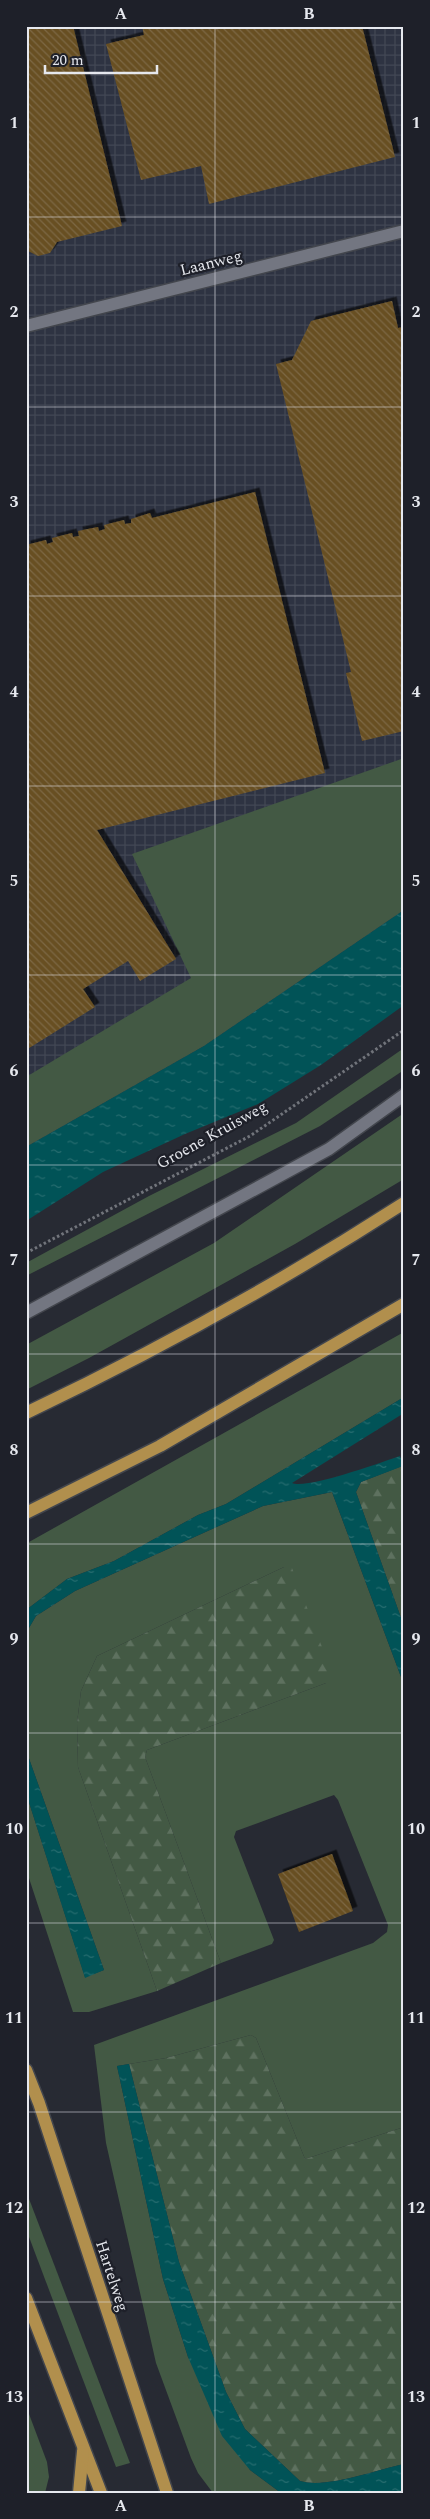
<svg xmlns="http://www.w3.org/2000/svg" width="430" height="2519" viewBox="0 0 430 2519" font-family="Spectral,serif">
<style>
.industrial{fill:url(#industrial-grid)}
.grass{fill:#435944}
.forest{fill:url(#forest-firs)}
.water{fill:url(#water-ripples)}
.building{fill:url(#building-back-hatch);filter:url(#shadow)}
.lines{fill:none;stroke-linecap:round;stroke-linejoin:round}
.minor-casing{stroke:#43464d;stroke-width:15}
.major-casing{stroke:#43464d;stroke-width:15}
.path{stroke:#71747b;stroke-width:3;stroke-dasharray:2.5 2.5;stroke-linecap:butt}
.minor{stroke:#737681;stroke-width:12}
.major{stroke:#b18f4d;stroke-width:12}
.grid{fill:none;stroke:#e6e8ee;stroke-width:1;stroke-opacity:0.55}
.labels{text-anchor:middle;dominant-baseline:central;stroke-width:4.5;stroke-linejoin:round;paint-order:stroke}
.street-label{font-size:16px;fill:#e6e8ee;stroke:#1e2029}
.neatline{fill:none;stroke:#e6e8ee;stroke-width:2}
.grid-label{font-size:16px;text-anchor:middle;font-weight:bold;fill:#e6e8ee}
</style>
<defs>
<pattern id="industrial-grid" width="8" height="8" patternUnits="userSpaceOnUse" patternTransform="scale(1.25)"><rect width="8" height="8" fill="#2e3342"/><path d="M0 4h8M4 0v8" fill="none" stroke="#424754"/></pattern>
<pattern id="forest-firs" width="22" height="20" patternUnits="userSpaceOnUse" patternTransform="scale(1.25)"><rect width="22" height="20" fill="#435944"/><path d="M5 1l3.5 6h-7zM16 11l3.5 6h-7z" fill="#5e715f"/></pattern>
<pattern id="water-ripples" width="26" height="14" patternUnits="userSpaceOnUse" patternTransform="scale(1.25)"><rect width="26" height="14" fill="#015357"/><path d="M2 4q2-2 4 0t4 0M15 11q2-2 4 0t4 0" fill="none" stroke="#266c6f"/></pattern>
<pattern id="building-back-hatch" width="6" height="6" patternUnits="userSpaceOnUse" patternTransform="scale(1.25)"><rect width="6" height="6" fill="#674f23"/><path d="M-1 5l2 2M0 0l6 6M5-1l2 2" fill="none" stroke="#7d6843"/></pattern>
<filter id="shadow"><feDropShadow dx="4.5" dy="-4.5" stdDeviation="0" flood-color="#0009"/></filter>
</defs>
<rect width="100%" height="100%" fill="#272a33"/>
<path class="industrial" d="M26,26H404V934L26,1166Z"/>
<g class="grass">
<path d="M404,758V910L204,1046L26,1147V1077L191,978L132,854Z"/>
<path d="M404,1048V1070L320,1126L26,1276V1263L149,1196L296,1123Z"/>
<path d="M404,1113V1179L295,1244L89,1358L26,1390V1345L214,1243Z"/>
<path d="M404,1332V1397L226,1504L198,1515L114,1561L67,1579L26,1610V1544L29,1542Z"/>
<path d="M332,1492L404,1685V2127L305,2159L256,2038L251,2035L166,2058L117,2066L163,2279L188,2357L250,2470L281,2493H213L198,2473L191,2458L156,2363L106,2143L94,2045L373,1943L387,1932L388,1925L338,1800L334,1795L236,1831L234,1837L274,1940L272,1944L221,1963L145,1757L147,1750L326,1683L284,1567L97,1656L81,1691L77,1723L78,1767L157,1991L89,2012H73L26,1869V1793L85,1977L104,1970L26,1750V1633L36,1616L75,1591L263,1506Z"/>
<path d="M26,2191L130,2463L116,2467L26,2229Z"/>
<path d="M26,2406L47,2462L49,2477L45,2493H26Z"/>
</g>
<g class="forest">
<path d="M401,1460H404V1626L356,1492L361,1482L402,1466Z"/>
<path d="M284,1567L292,1568L333,1676L326,1683L147,1750L145,1757L221,1963L157,1991L78,1767L77,1723L81,1691L97,1656Z"/>
<path d="M251,2035L256,2038L305,2159L404,2127V2464C376,2470 326,2489 300,2481L245,2429L226,2392L179,2262L129,2064L166,2058Z"/>
</g>
<g class="water">
<path d="M404,910V1005L321,1065L258,1104L185,1134L103,1172L26,1221V1147L204,1046Z"/>
<path d="M404,1397V1413L292,1483C305,1490 382,1462 400,1456L403,1466L361,1482L356,1492L404,1626V1685L332,1492L263,1506L75,1591L36,1616L26,1633V1610L67,1579L114,1561L198,1515L226,1504Z"/>
<path d="M26,1750L104,1970L85,1978L26,1793Z"/>
<path d="M129,2064L179,2262L226,2392L245,2429L300,2481C326,2489 376,2470 404,2464V2493H281L250,2470L222,2436L188,2357L163,2279L117,2066Z"/>
</g>
<g class="building">
<path d="M26,26H73L122,226L57,242L50,253L38,256L26,250Z"/>
<path d="M142,26H362L395,157L209,204L201,166L141,180L106,44L144,35Z"/>
<path d="M392,301L398,328L404,327V731L362,741L346,673L351,672L276,364L292,360L311,321Z"/>
<path d="M255,492L325,773L97,830L176,959L140,981L128,961L83,989L95,1007L26,1050V545L46,540L47,544L53,542L52,538L72,533L73,537L79,536L78,531L98,527L99,531L105,529L104,525L124,520L125,524L131,523V519L150,513L152,518Z"/>
<path d="M332,1854L353,1911L299,1932L278,1874Z"/>
</g>
<g class="lines">
<defs>
<g id="minor">
<path d="M26,326L404,231"/>
<path d="M26,1313L329,1149L404,1095"/>
</g>
<g id="major">
<path d="M26,1413C156,1351 283,1281 404,1203"/>
<path d="M26,1513L160,1446L404,1304"/>
<path d="M26,2070L39,2103L167,2493"/>
<path d="M26,2298L101,2493"/>
<path d="M79,2493L83,2451"/>
</g>
</defs>
<use href="#minor" class="minor-casing"/>
<use href="#major" class="major-casing"/>
<path class="path" d="M26,1253L250,1136L404,1030"/>
<use href="#minor" class="minor"/>
<use href="#major" class="major"/>
</g>
<path class="grid" d="M215,26V2493M26,217H404M26,407H404M26,596H404M26,786H404M26,975H404M26,1165H404M26,1354H404M26,1544H404M26,1733H404M26,1923H404M26,2112H404M26,2302H404"/>
<g class="labels">
<g class="street-label">
<text transform="translate(211 263) rotate(-14)">Laanweg</text>
<text transform="translate(212 1135) rotate(-29)">Groene Kruisweg</text>
<text transform="translate(112 2276) rotate(72)">Hartelweg</text>
</g>
</g>
<rect width="430" height="2519" fill="none" stroke="#1e2029" stroke-width="55"/>
<path d="M45 65v8h112v-8" fill="none" stroke="#e6e8ee" stroke-width="2.5"/>
<text x="52" y="65" font-size="15" fill="#e6e8ee" stroke="#1e2029" stroke-width="4" paint-order="stroke">20 m</text>
<rect x="28" y="28" width="374" height="2464" class="neatline"/>
<g class="grid-label">
<text x="121" y="19">A</text>
<text x="309" y="19">B</text>
<text x="14" y="128">1</text>
<text x="416" y="128">1</text>
<text x="14" y="317">2</text>
<text x="416" y="317">2</text>
<text x="14" y="507">3</text>
<text x="416" y="507">3</text>
<text x="14" y="697">4</text>
<text x="416" y="697">4</text>
<text x="14" y="886">5</text>
<text x="416" y="886">5</text>
<text x="14" y="1076">6</text>
<text x="416" y="1076">6</text>
<text x="14" y="1265">7</text>
<text x="416" y="1265">7</text>
<text x="14" y="1455">8</text>
<text x="416" y="1455">8</text>
<text x="14" y="1644">9</text>
<text x="416" y="1644">9</text>
<text x="14" y="1834">10</text>
<text x="416" y="1834">10</text>
<text x="14" y="2023">11</text>
<text x="416" y="2023">11</text>
<text x="14" y="2213">12</text>
<text x="416" y="2213">12</text>
<text x="14" y="2402">13</text>
<text x="416" y="2402">13</text>
<text x="121" y="2511">A</text>
<text x="309" y="2511">B</text>
</g>
</svg>
